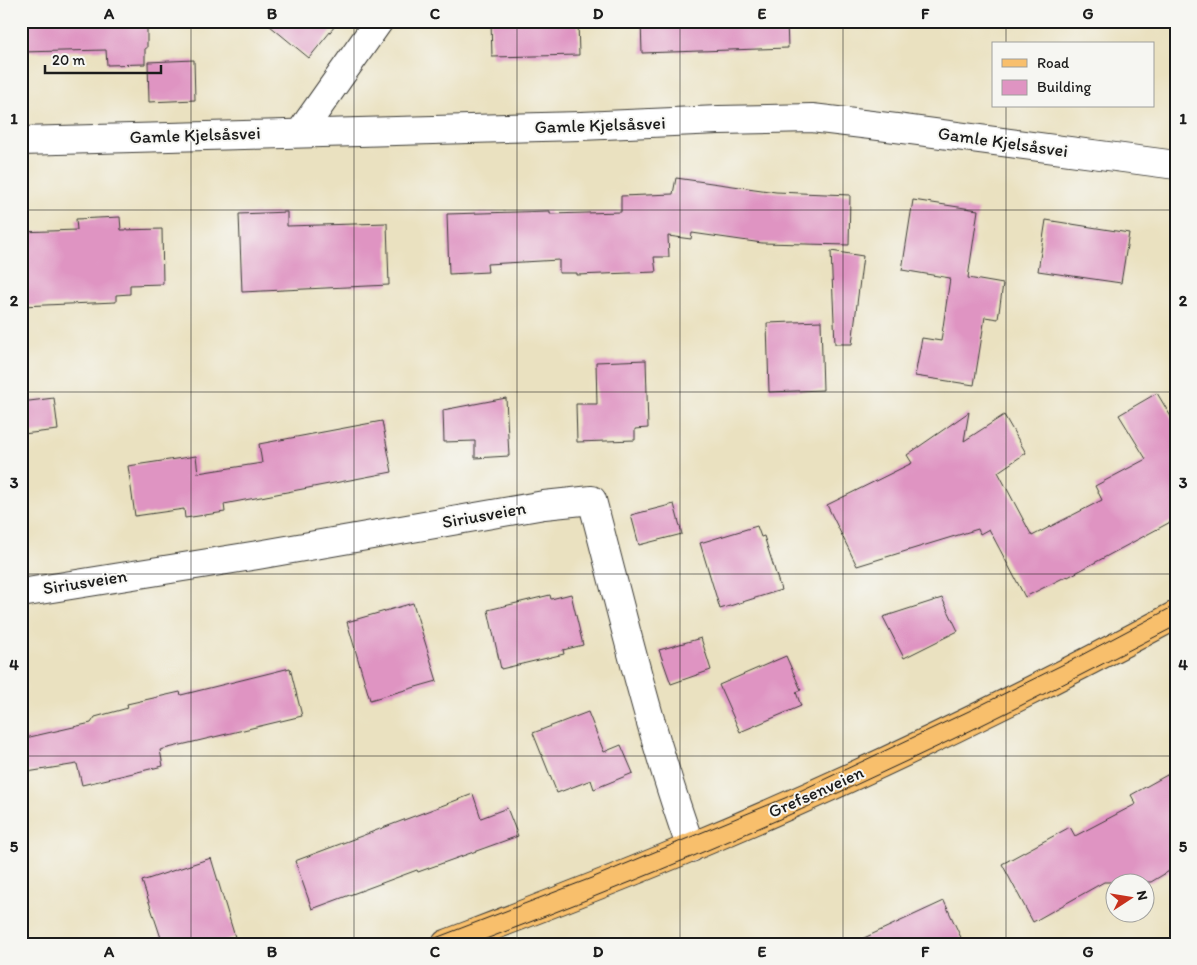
<svg xmlns="http://www.w3.org/2000/svg" width="1197" height="965" viewBox="0 0 1197 965" font-family="Itim,sans-serif">
<style>
.building{fill:#df94c2}
.lines{fill:none;stroke-linecap:round;stroke-linejoin:round}
.minor-casing{stroke:#3b3a35;stroke-width:30}
.major-casing{stroke:#3b3a35;stroke-width:30}
.minor{stroke:#fff;stroke-width:28}
.major{stroke:#f8bf6c;stroke-width:28}
.tram{stroke:#1c1c1c;stroke-width:1}
.grid{fill:none;stroke:#1c1c1c;stroke-width:1;stroke-opacity:0.55}
.labels{text-anchor:middle;dominant-baseline:central;stroke-width:4;stroke-linejoin:round;paint-order:stroke}
.street-label{font-size:18px;fill:#1c1c1c;stroke:#f6f6f2}
.neatline{fill:none;stroke:#1c1c1c;stroke-width:2}
.grid-label{font-size:16px;text-anchor:middle;font-weight:bold;fill:#1c1c1c}
</style>
<rect width="100%" height="100%" fill="#f6f6f2"/>
<filter id="ink" filterUnits="userSpaceOnUse"><feTurbulence type="fractalNoise" baseFrequency=".02" numOctaves="2"/><feDisplacementMap in="SourceGraphic" scale="10" xChannelSelector="R" yChannelSelector="G"/><feConvolveMatrix kernelMatrix="1 2 1 2 8 2 1 2 1" color-interpolation-filters="sRGB"/></filter>
<filter id="wash" filterUnits="userSpaceOnUse"><feTurbulence type="fractalNoise" baseFrequency=".0096" numOctaves="4" result="noise"/><feDisplacementMap in="SourceGraphic" scale="20" xChannelSelector="R" yChannelSelector="G"/><feGaussianBlur stdDeviation="1.12" result="paint"/><feColorMatrix in="noise" values="0 0 0 0 0 0 0 0 0 0 0 0 0 0 0 0 0 1.4 0 .05"/><feComposite in="paint" operator="in"/></filter>
<g filter="url(#wash)">
<rect width="100%" height="100%" fill="#eae1c0"/>
<g id="blocks">
<g class="building">
<path d="M21,21H147V48H145V64L107,65L106,50L21,52Z"/>
<path d="M264,21H339L309,58Z"/>
<path d="M491,21H578L579,55L492,57Z"/>
<path d="M641,21H787L788,48L642,53Z"/>
<path d="M194,60L195,100L149,102L148,62Z"/>
<path d="M676,178L776,192L850,195L849,245L762,243L692,233L691,239L668,236L669,257H654L656,272L577,275V273H559V260L487,264L488,272L449,274L447,214L550,211V214L621,212V196L673,194Z"/>
<path d="M913,200L978,210L968,278L1003,284L998,319L985,317L974,385L915,376L922,338L941,341L950,278L902,270Z"/>
<path d="M287,212V226L387,223L389,285L242,292L239,214Z"/>
<path d="M120,217L121,230L162,229L163,284L130,285V294L116,295V302L21,306V232L77,230L76,219Z"/>
<path d="M1046,220L1129,233L1121,283L1038,271Z"/>
<path d="M831,251L863,256L852,344H835Z"/>
<path d="M821,321L823,390L769,392L767,323Z"/>
<path d="M646,360L648,428L635,429V440L577,442L576,404H597L596,362Z"/>
<path d="M1157,393L1176,425V519L1068,577L1067,576L1025,597L989,529L980,534L978,529L857,566L827,505L912,463L907,455L969,412L964,441L1004,415L1026,453L998,472L1032,536L1102,500L1095,486L1146,459L1119,415Z"/>
<path d="M54,398L58,430L23,434L21,402Z"/>
<path d="M506,398L509,456L475,458V441L444,442L443,410Z"/>
<path d="M382,421L392,472L224,504L225,512L185,518L184,509L135,516L128,466L196,456L198,473L262,463L259,444Z"/>
<path d="M674,504L682,534L639,545L631,515Z"/>
<path d="M757,526L761,537L764,536L781,590L720,609L700,543Z"/>
<path d="M571,594L583,645L563,650L564,654L501,669L488,610L550,595L551,599Z"/>
<path d="M942,598L958,631L904,658L883,617Z"/>
<path d="M413,603L437,681L370,700L347,622Z"/>
<path d="M701,638L711,670L671,684L659,650Z"/>
<path d="M786,656L801,690L796,692L801,706L740,732L719,685Z"/>
<path d="M290,668L302,716L160,750L163,766L82,785L77,764L21,773V739L91,723L95,717L128,708L127,704L180,692L181,695Z"/>
<path d="M588,712L604,752L621,745L633,773L594,789L591,780L557,793L533,733Z"/>
<path d="M1176,770V867L1151,882H1104L1033,922L1002,864L1070,827L1075,836L1136,804L1131,795Z"/>
<path d="M473,794L481,818L507,808L518,836L418,872L417,870L312,909L295,861Z"/>
<path d="M211,858L235,937L213,944H163L142,881Z"/>
<path d="M944,901L964,944H851Z"/>
</g>
</g>
</g>
<g filter="url(#ink)">
<use href="#blocks" fill-opacity="0" stroke="#3b3a35" stroke-width="1"/>
<g class="lines">
<defs>
<g id="minor">
<path d="M300,133L379,21"/>
<path d="M21,141L581,126L719,120L812,118L896,128L1176,165"/>
<path d="M21,593L258,555L544,505L592,500C623,617 650,734 691,848"/>
</g>
<path id="major" d="M446,944C527,913 609,882 689,848C855,779 1018,700 1176,615"/>
</defs>
<use href="#minor" class="minor-casing"/>
<use href="#major" class="major-casing"/>
<use href="#minor" class="minor"/>
<use href="#major" class="major"/>
<g class="tram">
<path d="M420,944L594,877L785,798L969,711L1076,658L1176,605"/>
<path d="M473,944C620,888 766,828 909,760C999,718 1087,672 1176,626"/>
</g>
</g>
</g>
<path class="grid" d="M191,21V944M354,21V944M517,21V944M680,21V944M843,21V944M1006,21V44M1006,106V944M21,210H1176M21,392H1176M21,574H1176M21,756H1176"/>
<g class="labels">
<g class="street-label">
<text transform="translate(600 125) rotate(-2)">Gamle Kjelsåsvei</text>
<text transform="translate(195 135) rotate(-2)">Gamle Kjelsåsvei</text>
<text transform="translate(1003 142) rotate(8)">Gamle Kjelsåsvei</text>
<text transform="translate(484 515) rotate(-10)">Siriusveien</text>
<text transform="translate(85 582) rotate(-9)">Siriusveien</text>
<text transform="translate(816 792) rotate(-24)">Grefsenveien</text>
</g>
</g>
<rect width="1197" height="965" fill="none" stroke="#f6f6f2" stroke-width="55"/>
<rect x="992" y="42" width="162" height="65" fill="#f6f6f2" stroke="#9f9f9c"/>
<rect x="1002" y="59" width="25" height="8" fill="#f8bf6c" stroke="#9f9f9c"/>
<text x="1037" y="68" font-size="15" fill="#1c1c1c">Road</text>
<rect x="1002" y="80" width="25" height="15" fill="#df94c2" stroke="#9f9f9c"/>
<text x="1037" y="92" font-size="15" fill="#1c1c1c">Building</text>
<g transform="translate(1130 898) rotate(78)"><circle r="24" fill="#f6f6f2" stroke="#9f9f9c"/>
<path d="M0-4L9 19L0 12L-9 19Z" fill="#c8321e"/>
<text y="-8" font-size="14" font-weight="bold" text-anchor="middle" fill="#1c1c1c">N</text>
</g>
<path d="M45 65v8h116v-8" fill="none" stroke="#1c1c1c" stroke-width="2.5"/>
<text x="52" y="65" font-size="15" fill="#1c1c1c" stroke="#f6f6f2" stroke-width="4" paint-order="stroke">20 m</text>
<rect x="28" y="28" width="1142" height="910" class="neatline"/>
<g class="grid-label">
<text x="109" y="19">A</text>
<text x="272" y="19">B</text>
<text x="435" y="19">C</text>
<text x="598" y="19">D</text>
<text x="762" y="19">E</text>
<text x="925" y="19">F</text>
<text x="1088" y="19">G</text>
<text x="14" y="124">1</text>
<text x="1183" y="124">1</text>
<text x="14" y="306">2</text>
<text x="1183" y="306">2</text>
<text x="14" y="488">3</text>
<text x="1183" y="488">3</text>
<text x="14" y="670">4</text>
<text x="1183" y="670">4</text>
<text x="14" y="852">5</text>
<text x="1183" y="852">5</text>
<text x="109" y="957">A</text>
<text x="272" y="957">B</text>
<text x="435" y="957">C</text>
<text x="598" y="957">D</text>
<text x="762" y="957">E</text>
<text x="925" y="957">F</text>
<text x="1088" y="957">G</text>
</g>
</svg>
